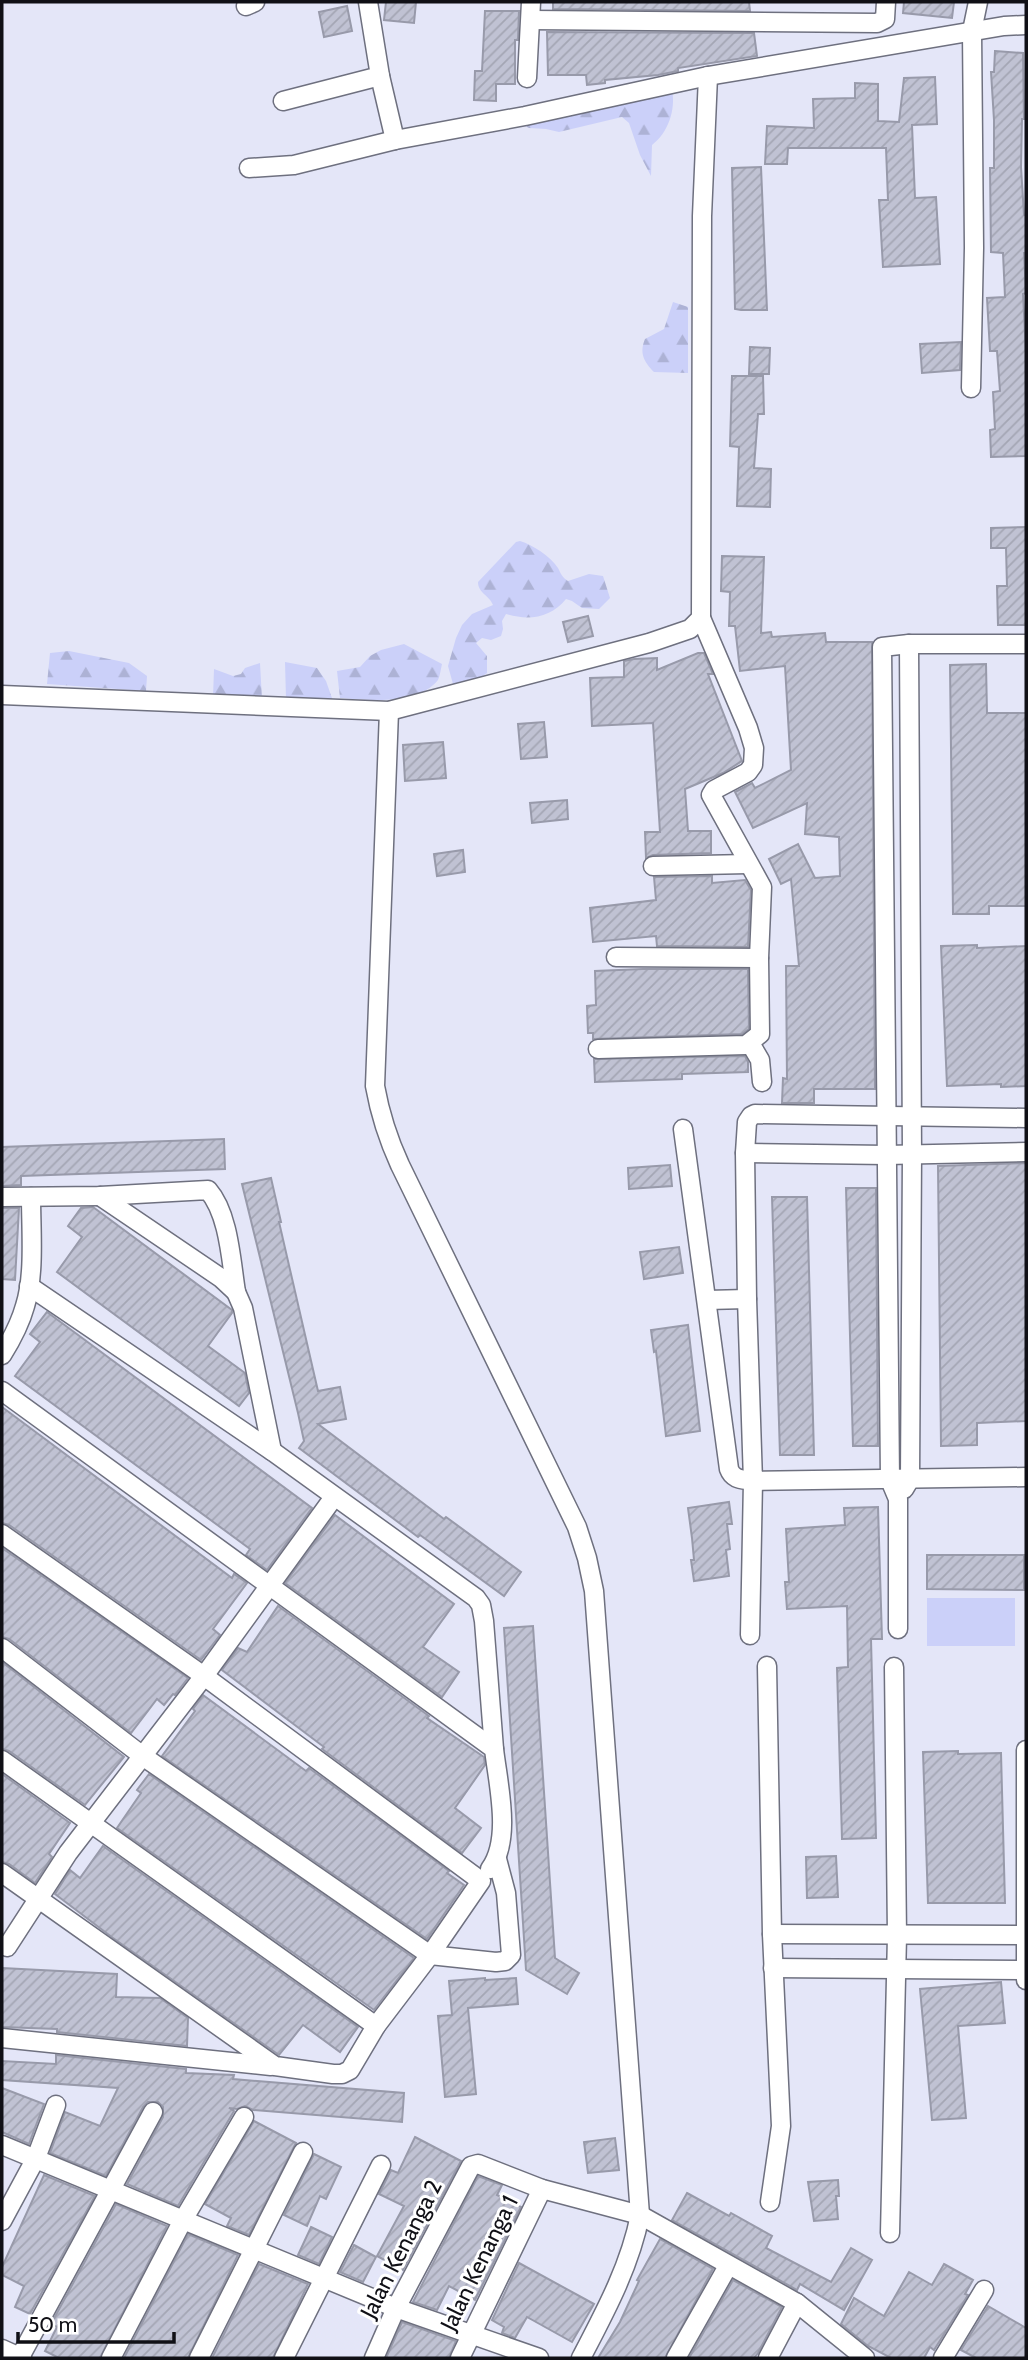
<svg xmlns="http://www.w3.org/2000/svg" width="1028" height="2360" viewBox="0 0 1028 2360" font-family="Cabin,sans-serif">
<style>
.forest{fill:url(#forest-firs)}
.pitch{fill:#cbd0f9}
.building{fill:url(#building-hatch);stroke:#989aaa;stroke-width:2}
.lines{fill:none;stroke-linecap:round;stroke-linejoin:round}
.street-casing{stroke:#6e707f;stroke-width:21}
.street{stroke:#fff;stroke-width:18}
.labels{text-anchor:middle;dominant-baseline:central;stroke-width:6;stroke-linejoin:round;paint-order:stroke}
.street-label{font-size:23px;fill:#101016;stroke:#fff}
</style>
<defs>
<pattern id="forest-firs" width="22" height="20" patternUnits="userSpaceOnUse" patternTransform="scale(1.75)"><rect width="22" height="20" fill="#cbd0f9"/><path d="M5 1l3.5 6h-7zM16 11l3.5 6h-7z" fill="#adb2d5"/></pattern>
<pattern id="building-hatch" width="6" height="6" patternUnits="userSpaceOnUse" patternTransform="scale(1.75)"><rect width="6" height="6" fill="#c0c2d3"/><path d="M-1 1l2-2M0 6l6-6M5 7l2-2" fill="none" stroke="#a4a6b4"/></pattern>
</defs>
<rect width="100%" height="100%" fill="#e4e6f8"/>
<g class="forest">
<path d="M672,90C676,110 668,133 652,145L651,176L640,155L629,123L622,117L559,132L546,129L529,128L521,124Z"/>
<path d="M673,302L688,307V373L654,372C644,362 639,353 645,339L664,329Z"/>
<path d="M520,541C533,545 550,556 558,568C561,574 562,577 568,581L589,574L603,576L610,598L599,609L582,608L572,601L566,599C551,618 528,621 506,614L502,621L503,629L501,636L491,640L482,638L476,643L487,656V673L472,684H453L448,666L456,638L462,625L472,614L493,605C489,595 478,593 478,582L516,542Z"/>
<path d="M404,644L442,664C441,668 440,676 438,680C417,706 369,700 340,698L337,671L360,667L370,656L381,650Z"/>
<path d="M69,651L129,663L147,676L146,691L47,684L50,653Z"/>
<path d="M285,662L317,668L326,681L333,701L286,699Z"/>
<path d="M260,663L262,699L213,697L214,669L233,676L241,674L245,668Z"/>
</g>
<rect class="pitch" x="927" y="1598" width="88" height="48"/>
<g class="building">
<path d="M386,2H416L414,23L384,20Z"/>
<path d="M553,2H749L750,11L553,9Z"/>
<path d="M904,2H954L952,18L903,13Z"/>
<path d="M347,6L352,31L324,37L319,12Z"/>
<path d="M485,11H519L518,40H515V84H496V101L474,100L475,71H482Z"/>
<path d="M547,32L754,33L757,56L678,68V71L658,75L605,80V83L587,85L586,75H548Z"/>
<path d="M995,51L1023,53L1024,119H1022L1021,167L1024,215H1026V253H1024L1026,293L1023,294L1026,352V456L991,457L990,430L995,429L993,392L1000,391L997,351H990L987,298L1005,297L1003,253L991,252L990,168H994V120L991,72H994Z"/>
<path d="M935,77L937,124L912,125L915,198L936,197L940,264L883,267L879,200H888L886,148H788L787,164H765L767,126L814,128L813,99L855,98V83L878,84V121L899,122L904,78Z"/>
<path d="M761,167L767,310H741L735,309L732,168Z"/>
<path d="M961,342L960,370L922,373L920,344Z"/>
<path d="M750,347L770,348L769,374H749Z"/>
<path d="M732,376H763L764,414H758L754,468L771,469L770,507L737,506L739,447L730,446Z"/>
<path d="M1026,527V625H998L997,586H1007L1006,548H991V528Z"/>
<path d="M722,556L764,557L761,633L771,632L772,637L825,633L826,642H872L875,1089H814V1103H782L783,1078L787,1079L786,966H799L791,879L781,884L769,859L798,844L815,878L840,876L839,837L805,834L807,803L753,828L735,792L752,783L755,788L791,770L785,666L740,671L735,626H729L730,592L721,591Z"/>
<path d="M588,616L593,636L568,642L563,622Z"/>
<path d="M698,653H704L713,674H708L742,761L723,773L685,789L688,831H711V853L653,855L646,858L645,832H660L653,723L592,726L590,678L624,677V661L634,659L657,658V670Z"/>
<path d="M986,664L987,713H1026V906H989V914H953L950,665Z"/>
<path d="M544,722L547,757L521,759L518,724Z"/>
<path d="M443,742L446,778L405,781L403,745Z"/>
<path d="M567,800L568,819L532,823L530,803Z"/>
<path d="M463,850L465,872L437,876L434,854Z"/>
<path d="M712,876V883L745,880L751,890L748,947L657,946L656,936L593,942L590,908L656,900L654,877Z"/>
<path d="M977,945V948L1026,946V1086L1001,1087V1084L947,1086L941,946Z"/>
<path d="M643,969H748L749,1029L742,1034L593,1039V1033H588L587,1006L596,1005L595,971Z"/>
<path d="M745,1056L748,1062V1072L682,1074V1079L595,1082L594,1059Z"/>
<path d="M224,1139L225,1169L21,1176V1185L2,1186V1147Z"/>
<path d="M1026,1163V1421L977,1423V1445L941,1446L938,1166Z"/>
<path d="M670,1165L672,1186L629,1189L628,1168Z"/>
<path d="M271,1178L281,1222H279L318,1391L340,1387L346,1419L318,1424L444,1519L446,1517L521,1572L504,1596L420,1535L418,1537L299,1448L304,1441L298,1413L242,1184Z"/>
<path d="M846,1188H876L878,1446H853Z"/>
<path d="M772,1197H807L814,1455H780Z"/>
<path d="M93,1207L232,1310V1313L208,1346L245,1373L249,1393L239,1406L57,1272L82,1237L68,1226L81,1208Z"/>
<path d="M2,1208H19L15,1280L2,1279Z"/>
<path d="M679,1247L683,1273L644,1279L640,1252Z"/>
<path d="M47,1312L312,1508L267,1570L246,1555L250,1549L15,1376L40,1342L30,1334Z"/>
<path d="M688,1325L700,1431L666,1436L656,1351L654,1352L651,1330Z"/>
<path d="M2,1407L232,1578L234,1574L247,1583L213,1629L220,1635L201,1660L9,1525L2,1523Z"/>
<path d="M729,1502L732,1524H727L730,1549L726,1550L729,1576L694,1581L691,1560H694L692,1538L688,1508Z"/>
<path d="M878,1507L882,1639H871L876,1838L842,1839L837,1668L848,1667L847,1606L787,1609L785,1582H789L786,1529L845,1525L844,1508Z"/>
<path d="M335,1515L454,1604L423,1647L459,1672L442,1697L285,1583Z"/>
<path d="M2,1548L188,1678L175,1695L173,1694L164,1705L157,1699L131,1733L9,1639L2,1637Z"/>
<path d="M927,1555H1024V1590L927,1589Z"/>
<path d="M278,1606L429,1716L427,1718L484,1757L485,1765L455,1808L481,1828L462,1853L322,1749L324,1747L222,1670L238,1648L247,1652Z"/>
<path d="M533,1626L555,1958L579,1973L567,1994L526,1970L504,1628Z"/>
<path d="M2,1662L124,1757L85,1805L9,1751L2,1749Z"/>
<path d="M203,1695L306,1771L309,1768L449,1871L447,1873L464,1885L427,1939L162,1756L195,1711L193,1709Z"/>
<path d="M958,1751V1754L1001,1753L1005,1903H928L923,1752Z"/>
<path d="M2,1774L70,1823L49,1854L52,1857L35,1883L9,1864L2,1862Z"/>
<path d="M149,1774L414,1958L374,2010L117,1828L141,1793L137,1790Z"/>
<path d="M103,1846L358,2027L340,2052L303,2025L279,2055L113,1938L55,1894L70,1870L80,1878Z"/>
<path d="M836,1856L838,1897L807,1898L806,1857Z"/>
<path d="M2,1968L117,1974L116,1997L160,1998L188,2018L187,2046L57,2032V2029L2,2027Z"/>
<path d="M485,1978V1980L516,1978L518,2004L468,2008L476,2094L445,2097L438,2016L452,2015L449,1981Z"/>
<path d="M1001,1982L1005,2023L958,2026L966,2118L932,2120L920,1989Z"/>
<path d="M56,2055L186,2069V2073L234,2075L233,2079L404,2093L402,2122L253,2110L245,2106L237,2109L229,2108L234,2111L178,2206L127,2184L163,2117V2107L158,2102H148L143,2107L106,2176L50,2153L65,2112L100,2126L118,2088L2,2080V2061L56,2064Z"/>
<path d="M2,2088L44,2104L29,2144L2,2132Z"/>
<path d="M254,2121L296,2143L249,2235L227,2226L231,2218L205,2204Z"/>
<path d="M415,2137L461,2161L403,2270L377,2256L404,2206L379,2194L391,2170L398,2173Z"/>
<path d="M615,2138L619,2170L588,2173L584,2142Z"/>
<path d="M314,2154L341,2167L326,2199L320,2196L307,2226L284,2215Z"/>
<path d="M44,2175L95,2196L30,2314L15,2307L24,2286L2,2275V2267Z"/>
<path d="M478,2176L502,2185L497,2195L521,2207L475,2300L449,2286L437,2310L413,2302Z"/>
<path d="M838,2180L839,2196H836L838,2219L814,2221L808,2182Z"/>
<path d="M687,2193L729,2216L731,2213L772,2236L766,2248L831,2282L851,2248L872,2260L844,2310L800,2284L797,2290L672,2220Z"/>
<path d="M116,2204L167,2226L100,2358H59L45,2351L57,2327L51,2324Z"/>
<path d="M311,2227L332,2237L319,2264L298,2255Z"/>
<path d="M188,2234L238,2255L188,2358H124Z"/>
<path d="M660,2239L713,2269L665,2358H598L620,2322L639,2281L637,2280Z"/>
<path d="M354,2245L376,2257L363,2282L340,2272Z"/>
<path d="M519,2263L594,2304L572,2342L527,2317L515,2338L502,2333L504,2327L492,2320Z"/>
<path d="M259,2264L308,2284L273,2358H212Z"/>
<path d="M944,2264L973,2280L965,2294L968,2295L941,2339L934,2350L930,2347L924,2358H891L868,2346L841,2324L854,2298L884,2316L909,2272L932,2285Z"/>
<path d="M733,2280L782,2307L758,2353L754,2358H689Z"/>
<path d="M988,2306L1026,2328V2358H976L961,2350Z"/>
<path d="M402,2322L456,2341L449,2358H386Z"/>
</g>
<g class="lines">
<defs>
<g id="street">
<path d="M246,6L255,2"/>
<path d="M531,20L877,23L885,19L886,2"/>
<path d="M380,76L395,140"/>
<path d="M527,78L531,2"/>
<path d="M283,101L380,76L368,2"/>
<path d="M249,168L294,165L395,140L525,116L708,76L1004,26L1026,25"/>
<path d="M971,388L974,248L972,31L978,2"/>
<path d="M2,695L389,711L649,643L690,629L701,618L702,216L708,76"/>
<path d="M389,711L375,1086C380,1114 388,1139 400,1165L577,1527L587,1558L594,1591L640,2215C630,2266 605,2312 581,2358"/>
<path d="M653,866L748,864"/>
<path d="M616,957L759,958"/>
<path d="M750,1043L760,1060L762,1082"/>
<path d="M598,1049L746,1045L760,1034L759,958L762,887L711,795L714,790L748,772L753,765L754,748L748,728L701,618"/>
<path d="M1026,1118L755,1114L751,1116L747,1122L745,1153L747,1299L753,1481L1026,1477"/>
<path d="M683,1129L729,1469C733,1480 742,1479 753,1481L750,1635"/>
<path d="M745,1153L886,1155L1026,1152"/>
<path d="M100,1196L221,1278L236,1292L243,1308L272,1451"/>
<path d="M2,1197L100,1196L208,1190C229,1214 231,1261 236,1292"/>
<path d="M29,1286L272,1451L476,1598L481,1605L484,1621L494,1749"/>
<path d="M707,1300L747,1299"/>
<path d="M2,1355C12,1339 20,1324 25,1306C35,1275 31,1230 31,1197"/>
<path d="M2,1391L494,1749C498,1784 512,1839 490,1869"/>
<path d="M904,1489L910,1479L912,1154L909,644"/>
<path d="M2,1534L204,1676L481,1881L430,1955L496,1962L505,1961L511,1955L506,1893L497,1859"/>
<path d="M898,1629V1499L890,1480L882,647L909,644H1026"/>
<path d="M2,1648L144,1757L430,1955L376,2026L350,2070L342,2074H333L275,2066L2,1873"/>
<path d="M767,1666L772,1934L781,2126L770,2202"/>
<path d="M1026,1750V1980"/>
<path d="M2,1760L376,2026"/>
<path d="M772,1934L1026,1935"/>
<path d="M7,1947L68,1853L204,1676L334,1497"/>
<path d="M773,1968L1026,1970"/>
<path d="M2,2038L271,2066"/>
<path d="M2,2145L396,2308L539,2358"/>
<path d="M2,2221L36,2158L56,2105"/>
<path d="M890,2233L897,1936L894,1667"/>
<path d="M2,2349L22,2358"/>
<path d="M20,2357L153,2112"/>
<path d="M111,2358L183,2220L244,2117"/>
<path d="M199,2358L303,2152"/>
<path d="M284,2358L381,2165"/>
<path d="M374,2358L396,2308L471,2166L478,2164L542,2189L640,2215L797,2303L865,2358"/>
<path d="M460,2358L542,2189"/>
<path d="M676,2358L728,2266"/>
<path d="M768,2358L797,2303"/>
<path d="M943,2358L984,2290"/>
</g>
</defs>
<use href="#street" class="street-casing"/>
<use href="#street" class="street"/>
</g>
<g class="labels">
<g class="street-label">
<text transform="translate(401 2249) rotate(-63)">Jalan Kenanga 2</text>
<text transform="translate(479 2263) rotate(-64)">Jalan Kenanga 1</text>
</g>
</g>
<rect width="1028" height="2360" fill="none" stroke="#101016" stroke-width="7"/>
<path d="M18 2332v10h156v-10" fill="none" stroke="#101016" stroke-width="3.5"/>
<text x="28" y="2332" font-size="21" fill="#101016" stroke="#ffffff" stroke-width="5" paint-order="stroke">50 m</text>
</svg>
